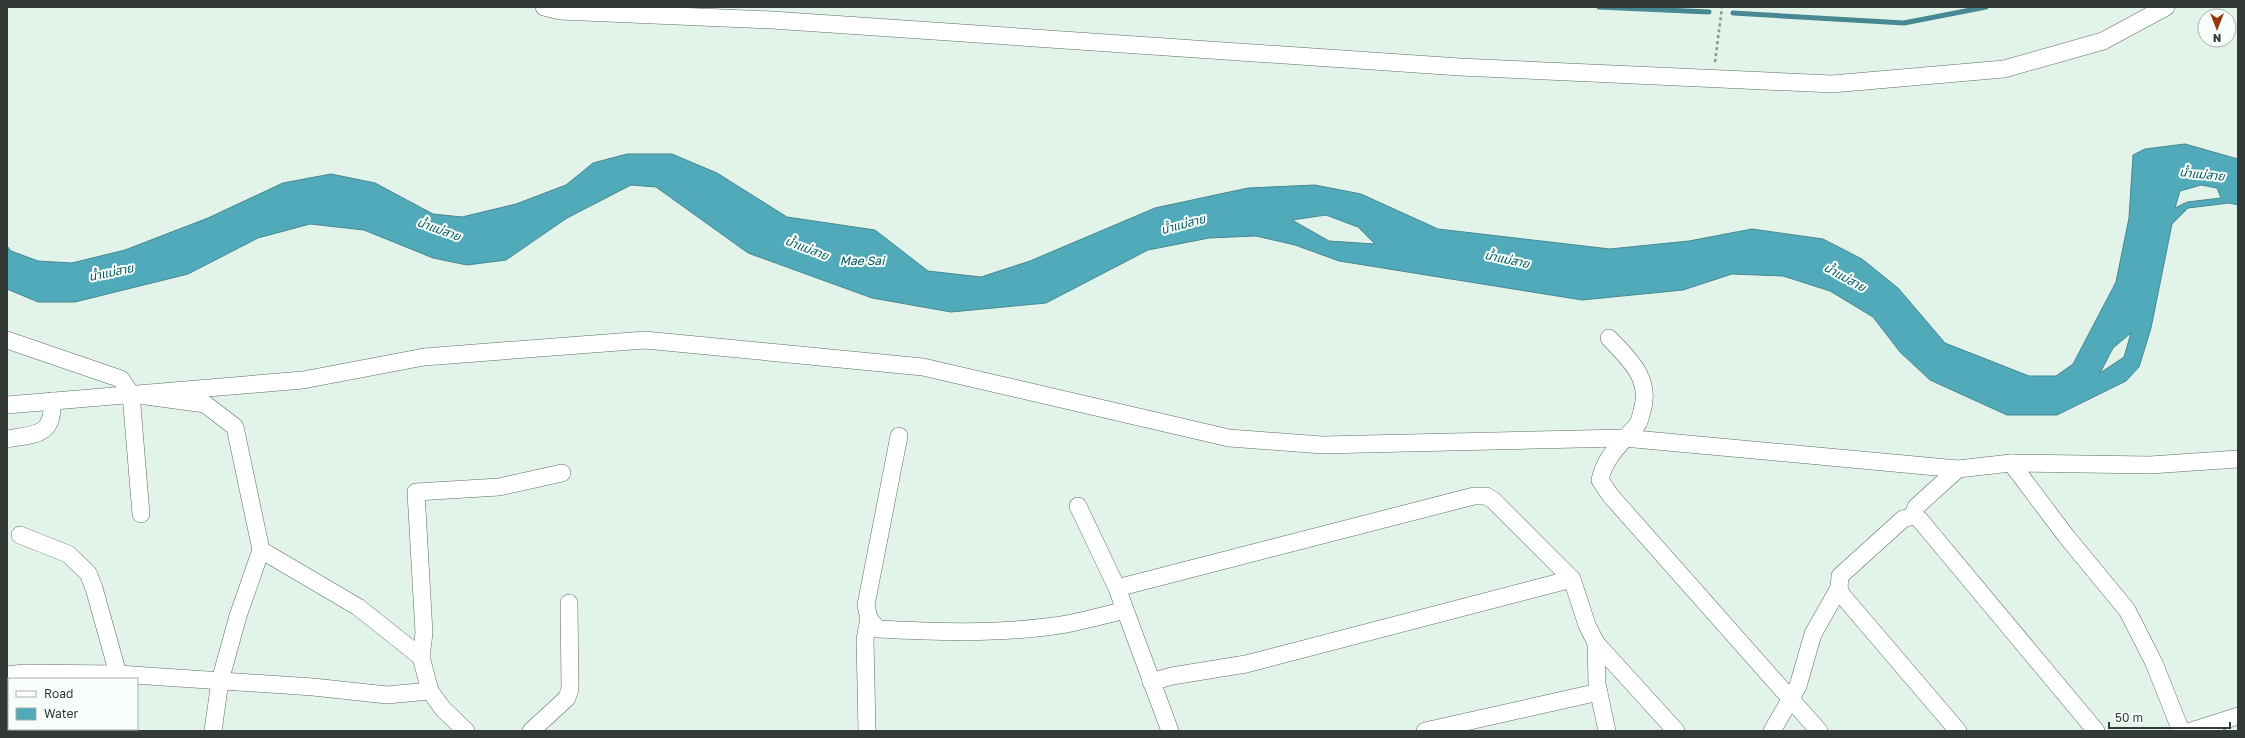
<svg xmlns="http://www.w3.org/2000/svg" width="2245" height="738" viewBox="0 0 2245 738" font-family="'Golos Text','Noto Sans Thai',sans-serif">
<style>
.water{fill:#50aaba;stroke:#478892;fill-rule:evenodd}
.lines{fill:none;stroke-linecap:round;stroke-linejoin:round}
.stream{stroke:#478892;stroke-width:5}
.minor-casing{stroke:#5d6d65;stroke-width:18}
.path{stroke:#88948d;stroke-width:2.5;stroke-dasharray:3 3;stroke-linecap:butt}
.minor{stroke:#fff;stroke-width:17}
.labels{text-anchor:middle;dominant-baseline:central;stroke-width:4;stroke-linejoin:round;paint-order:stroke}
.water-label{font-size:12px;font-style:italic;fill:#055763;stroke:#f7fefa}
</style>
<rect width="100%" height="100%" fill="#e2f4ea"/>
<path class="water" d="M2185,144L2238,159V205L2229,203L2188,208L2172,224L2151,328L2139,367L2126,381L2057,415H2007L1930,380L1900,352L1873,317L1830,291L1783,276L1732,274L1683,290L1582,300L1339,261L1295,245L1256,236L1209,238L1148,250L1046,303L951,312L872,298L748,253L656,187L631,185L567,218L506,260L467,265L433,258L364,230L310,224L258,238L188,274L75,302H38L7,289V246L11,251L38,261L72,263L125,250L208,218L283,183L331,174L375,183L433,214L462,217L516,204L566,185L593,163L627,154H672L717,173L787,217L875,230L928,271L981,277L1030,261L1155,208L1248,188L1315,185L1361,194L1438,229L1610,249L1689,241L1752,229L1823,239L1862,259L1898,288L1945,343L2029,376H2056L2073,364L2116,282L2129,218L2133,155L2145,149ZM2201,185L2217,188L2221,198L2187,202L2175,208L2180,191ZM1326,215L1358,227L1375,244L1329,241L1292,220ZM2131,333L2124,357L2100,373L2113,348Z"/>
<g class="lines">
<g class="stream">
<path d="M1599,7L1709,12"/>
<path d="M1733,13L1904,23L1986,7"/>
</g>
<defs>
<g id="minor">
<path d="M544,7L560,11L772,20L1460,67L1832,84L2004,69L2103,41L2166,7"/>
<path d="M1609,338C1629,359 1652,379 1642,411C1641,415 1640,421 1637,425C1622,443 1605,456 1600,480L1610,495L1819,731"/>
<path d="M7,340L121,379L131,394L205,404L235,427L261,550L358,607L421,657"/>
<path d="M131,394L141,514"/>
<path d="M7,405L303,380L424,357L645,340L923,367L1229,438L1322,445L1624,438L1958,469"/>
<path d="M899,436L866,605L869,619L878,629C935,632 996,634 1054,626C1077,623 1101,616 1125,610"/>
<path d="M7,439C36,434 54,436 52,401"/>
<path d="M2011,463L2066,536L2127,610L2154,663L2181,731"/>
<path d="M1078,506L1117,588L1170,731"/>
<path d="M1913,516L1916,507L1958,469L2011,463L2150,465L2238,459"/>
<path d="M20,535L68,554L88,573L94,588L118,674"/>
<path d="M1117,588L1474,496H1486L1493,500L1572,579L1587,625L1596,643L1597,684L1607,731"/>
<path d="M1596,643L1676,731"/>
<path d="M7,675L24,673L118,674L313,687L387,695L430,691"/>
<path d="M1151,682L1172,676L1246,664L1572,579"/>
<path d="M213,731L220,681L238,616L261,550"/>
<path d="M466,731L443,709L430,691L421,657L424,633L416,492L499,487L562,473"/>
<path d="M531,731L567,698L570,689L569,603"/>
<path d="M867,731L865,639L869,619"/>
<path d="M1425,731L1599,692"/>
<path d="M1772,731L1798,686L1813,634L1839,588"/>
<path d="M1958,731L1842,595L1839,588L1840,576L1903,519C1910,517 1914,515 1920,520L2096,731"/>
<path d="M2191,731L2238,716"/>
</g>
</defs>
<use href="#minor" class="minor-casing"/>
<path class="path" d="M1715,62L1722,7"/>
<use href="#minor" class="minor"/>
</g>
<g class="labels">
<g class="water-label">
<text transform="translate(2202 174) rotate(6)">น้ำแม่สาย</text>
<text transform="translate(1183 224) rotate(-15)">น้ำแม่สาย</text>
<text transform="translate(439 229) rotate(20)">น้ำแม่สาย</text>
<text transform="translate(807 248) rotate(21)">น้ำแม่สาย</text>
<text transform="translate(1507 259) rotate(12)">น้ำแม่สาย</text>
<text x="862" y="260">Mae Sai</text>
<text transform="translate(111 272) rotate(-12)">น้ำแม่สาย</text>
<text transform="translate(1845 277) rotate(29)">น้ำแม่สาย</text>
</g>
</g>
<rect width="2245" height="738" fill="none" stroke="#333a36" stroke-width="16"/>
<rect x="8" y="678" width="130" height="52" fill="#f7fefa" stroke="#a9b0ac"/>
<rect x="16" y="691" width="20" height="6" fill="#ffffff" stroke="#a9b0ac"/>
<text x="44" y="698" font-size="12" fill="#333a36">Road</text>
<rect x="16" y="708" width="20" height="12" fill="#50aaba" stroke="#a9b0ac"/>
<text x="44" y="718" font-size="12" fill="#333a36">Water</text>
<g transform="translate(2217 28) rotate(180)"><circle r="19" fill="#f7fefa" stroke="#a9b0ac"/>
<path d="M0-3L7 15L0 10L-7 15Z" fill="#9a330f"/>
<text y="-6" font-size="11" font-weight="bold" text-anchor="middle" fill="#333a36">N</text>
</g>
<path d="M2109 722v6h121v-6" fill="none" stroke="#333a36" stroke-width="2"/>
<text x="2115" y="722" font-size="12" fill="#333a36" stroke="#f7fefa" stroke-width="3" paint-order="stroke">50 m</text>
</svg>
